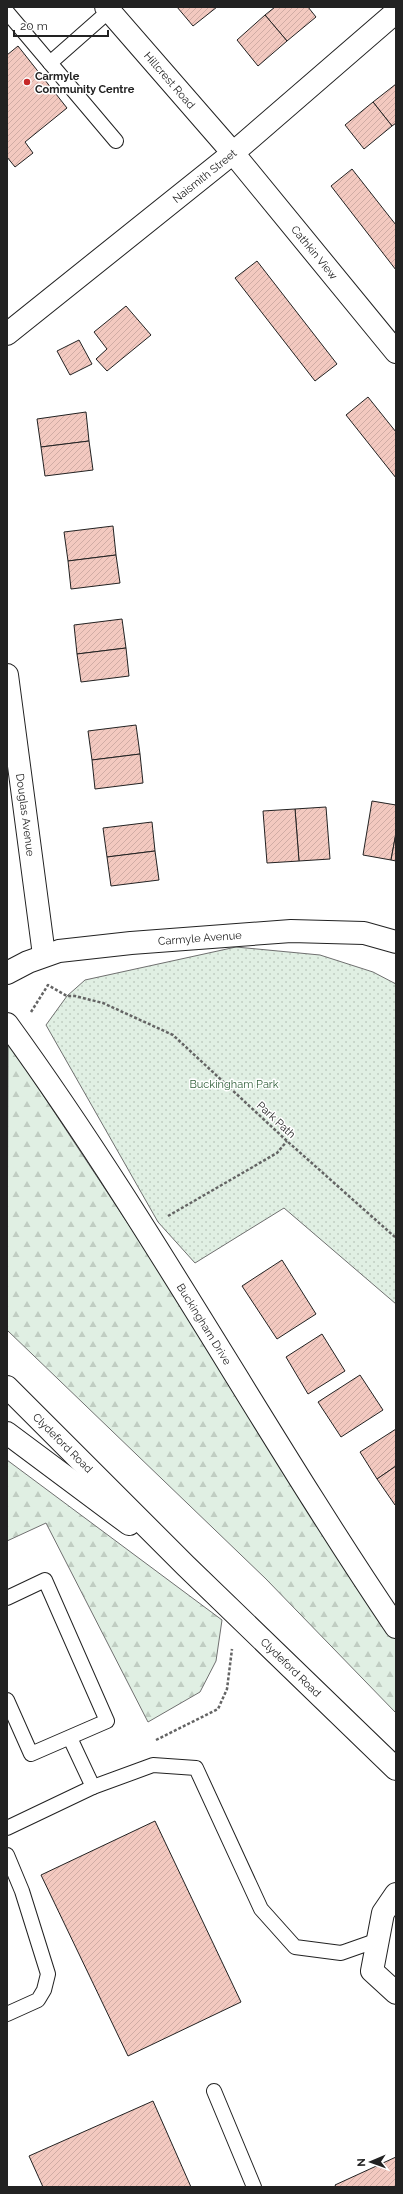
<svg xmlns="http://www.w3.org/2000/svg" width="403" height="2194" viewBox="0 0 403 2194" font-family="Raleway,sans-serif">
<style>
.forest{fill:url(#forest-firs);stroke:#6f6f6f}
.park{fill:url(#park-dots);stroke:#6f6f6f}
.building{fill:url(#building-hatch);stroke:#222}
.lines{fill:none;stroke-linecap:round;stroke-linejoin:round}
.lane-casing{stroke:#222;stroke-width:16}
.street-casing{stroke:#222;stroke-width:24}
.primary-casing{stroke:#222;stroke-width:24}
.path{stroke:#646464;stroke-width:2.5;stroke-dasharray:3 2;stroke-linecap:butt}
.lane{stroke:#fff;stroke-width:14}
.street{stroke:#fff;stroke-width:22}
.primary{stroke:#fff;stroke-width:22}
.poi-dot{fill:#c62828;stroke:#fff;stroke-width:1.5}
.labels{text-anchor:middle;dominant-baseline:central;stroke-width:3;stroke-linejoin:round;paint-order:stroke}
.poi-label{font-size:11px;font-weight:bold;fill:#222;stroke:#fff;text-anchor:start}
.street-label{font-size:11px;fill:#222;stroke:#fff}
.park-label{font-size:11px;fill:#2f5e38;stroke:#fff}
</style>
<defs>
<pattern id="forest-firs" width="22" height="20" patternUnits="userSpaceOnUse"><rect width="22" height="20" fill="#e0efe3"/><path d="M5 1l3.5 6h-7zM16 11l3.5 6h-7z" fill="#c0cdc2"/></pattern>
<pattern id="park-dots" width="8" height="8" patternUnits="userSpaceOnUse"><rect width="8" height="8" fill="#e0efe3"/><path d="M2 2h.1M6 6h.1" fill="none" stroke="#c0cdc2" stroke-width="1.8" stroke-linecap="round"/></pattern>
<pattern id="building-hatch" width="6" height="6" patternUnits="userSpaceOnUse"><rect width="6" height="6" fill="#f3c9c0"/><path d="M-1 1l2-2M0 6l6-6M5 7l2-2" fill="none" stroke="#d0aca5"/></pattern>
</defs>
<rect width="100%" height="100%" fill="#fff"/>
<g class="forest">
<path d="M8,1042L341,1546L396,1635V1713L266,1579L7,1330Z"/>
<path d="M7,1460L222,1620L216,1661L200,1692L148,1722L46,1523L7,1541Z"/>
</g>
<path class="park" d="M236,947L320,955L373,972L396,984V1304L284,1208L195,1263L158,1222L46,1025L67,996L85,980Z"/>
<g class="building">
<path d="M177,7H217L193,26Z"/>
<path d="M275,7H308L316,17L287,41L265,15Z"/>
<path d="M265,15L287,41L258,66L237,40Z"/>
<path d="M18,46L67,108L25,142L33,153L15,167L7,157V55Z"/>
<path d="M396,84V123L392,126L373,102Z"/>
<path d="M373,102L392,126L364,149L345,125Z"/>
<path d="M352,169L396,225V270L331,186Z"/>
<path d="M257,261L337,364L315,381L235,278Z"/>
<path d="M126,306L151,335L107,371L96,359L107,349L94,332Z"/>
<path d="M79,340L92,364L70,375L57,351Z"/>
<path d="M368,397L396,432V478L346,415Z"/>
<path d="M86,412L89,441L41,447L37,419Z"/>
<path d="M89,441L93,470L45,476L41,447Z"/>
<path d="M113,526L116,555L68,561L64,532Z"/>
<path d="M116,555L120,583L71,589L68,561Z"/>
<path d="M122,619L126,648L77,654L74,625Z"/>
<path d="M126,648L129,676L81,682L77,654Z"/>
<path d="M136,725L140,754L92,760L88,731Z"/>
<path d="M140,754L143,783L95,789L92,760Z"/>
<path d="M372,801L396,805V833L391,860L363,855Z"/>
<path d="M326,807L330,859L299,861L295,809Z"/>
<path d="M295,809L299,861L267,863L263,811Z"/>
<path d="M152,822L155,851L107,857L103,828Z"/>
<path d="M396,833V861L391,860Z"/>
<path d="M155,851L159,880L111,886L107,857Z"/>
<path d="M282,1260L316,1314L277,1339L242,1286Z"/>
<path d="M322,1334L345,1371L308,1394L286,1357Z"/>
<path d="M360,1375L383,1410L341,1437L318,1402Z"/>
<path d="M396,1429V1466L377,1479L360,1452Z"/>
<path d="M396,1466V1504L395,1505L377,1479Z"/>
<path d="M155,1821L241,2002L128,2056L41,1875Z"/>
<path d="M153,2101L191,2187H43L29,2156Z"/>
<path d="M396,2157V2187H336L335,2185Z"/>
</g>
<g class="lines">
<defs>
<g id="lane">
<path d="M7,12L116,141"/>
<path d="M50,63L109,11"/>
<path d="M7,1598L45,1580L107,1721L31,1754L7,1700"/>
<path d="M70,1738L93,1787L153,1765L196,1768L261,1909L295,1947L341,1953L378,1940"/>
<path d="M7,1828L93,1787"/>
<path d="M7,1855L22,1891L48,1974L44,1990L38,2000L7,2014"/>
<path d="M214,2091L254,2187"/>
</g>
<g id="street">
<path id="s1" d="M106,7L233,153L396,352"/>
<path id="s2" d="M7,334L233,153L396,12"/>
<path id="s3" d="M7,675L44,955"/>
<path id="s4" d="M7,973L28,962L59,951L131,943L291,931L364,933L396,942"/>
<path id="s5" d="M7,1024C148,1218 262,1429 396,1627"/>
<path d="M396,1894L383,1913L372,1971L396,1993"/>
</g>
<g id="primary">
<path id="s6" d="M7,1387L186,1566L396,1769"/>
<path d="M7,1433L129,1524"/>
</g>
</defs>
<use href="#lane" class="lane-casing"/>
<use href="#street" class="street-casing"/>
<use href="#primary" class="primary-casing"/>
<g class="path">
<path d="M31,1012L48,985L67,996H75L103,1003L173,1035L287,1141L396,1238"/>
<path d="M168,1216L277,1153L287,1141"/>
<path d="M156,1740L218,1709L227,1689L232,1649"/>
</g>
<use href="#lane" class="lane"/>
<use href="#street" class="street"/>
<use href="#primary" class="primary"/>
</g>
<circle class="poi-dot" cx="27" cy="82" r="4"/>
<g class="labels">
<g class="poi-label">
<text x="35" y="76">Carmyle<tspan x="35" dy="13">Community Centre</tspan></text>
</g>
<g class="street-label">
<text stroke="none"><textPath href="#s1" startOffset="97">Hillcrest Road</textPath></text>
<text stroke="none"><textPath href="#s2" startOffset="253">Naismith Street</textPath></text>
<text stroke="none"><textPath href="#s1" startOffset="322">Cathkin View</textPath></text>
<text stroke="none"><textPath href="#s3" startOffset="141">Douglas Avenue</textPath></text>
<text stroke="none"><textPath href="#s4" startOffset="198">Carmyle Avenue</textPath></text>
<text transform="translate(276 1120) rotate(43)">Park Path</text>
<text stroke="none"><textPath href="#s5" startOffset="359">Buckingham Drive</textPath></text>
<text stroke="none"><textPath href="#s6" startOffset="79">Clydeford Road</textPath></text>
<text stroke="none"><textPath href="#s6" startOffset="399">Clydeford Road</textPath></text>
</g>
<g class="park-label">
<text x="234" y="1084">Buckingham Park</text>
</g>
</g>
<rect width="403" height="2194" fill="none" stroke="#222222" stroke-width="16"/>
<g transform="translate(371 2162) rotate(268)" stroke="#ffffff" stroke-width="3" paint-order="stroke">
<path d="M0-3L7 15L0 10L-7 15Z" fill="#222222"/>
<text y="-6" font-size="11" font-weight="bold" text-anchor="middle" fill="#222222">N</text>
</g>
<path d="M14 30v6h94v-6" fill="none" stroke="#222222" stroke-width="2"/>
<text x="20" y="30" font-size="12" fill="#222222" stroke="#ffffff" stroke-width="3" paint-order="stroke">20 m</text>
</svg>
